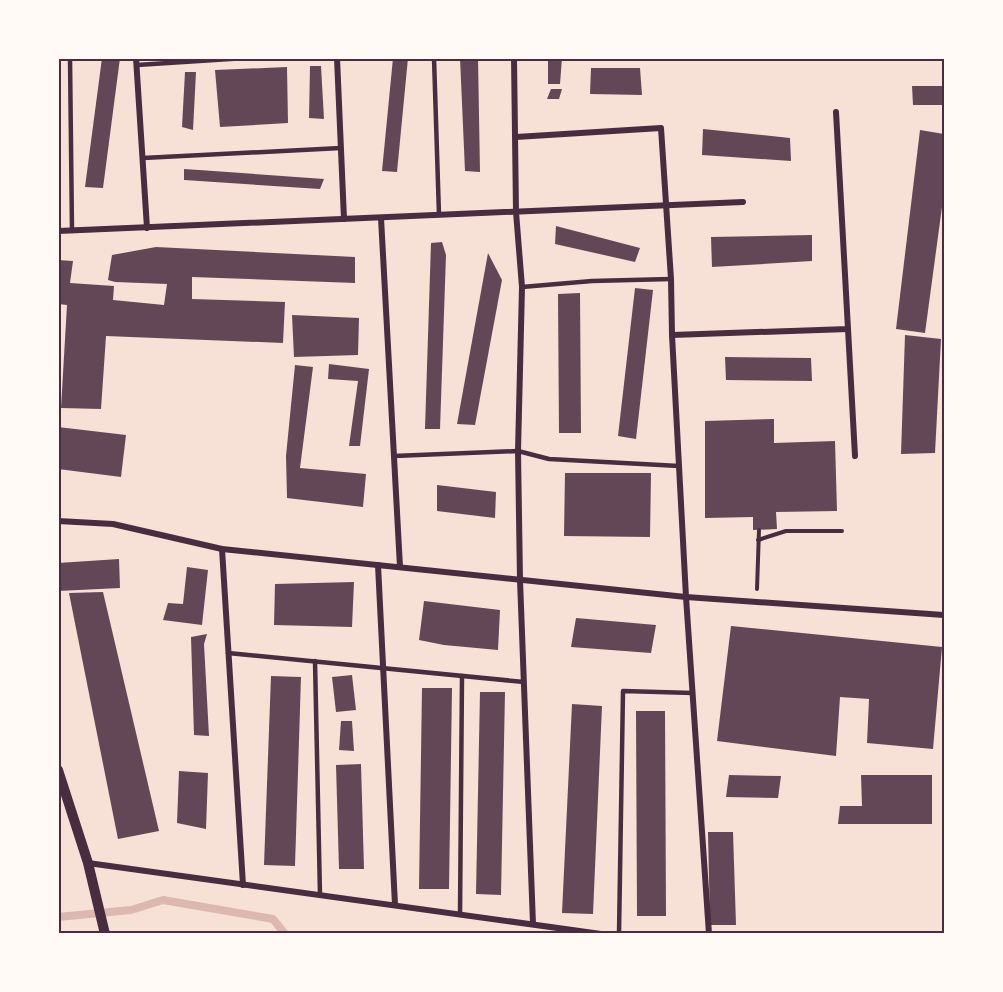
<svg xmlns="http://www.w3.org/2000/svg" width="1003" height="992" viewBox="0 0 1003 992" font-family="Manrope,sans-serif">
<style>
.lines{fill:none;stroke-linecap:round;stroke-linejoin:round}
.stream{stroke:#dcb8b0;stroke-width:8}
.building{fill:#644757}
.path{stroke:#4a2c40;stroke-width:4}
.service{stroke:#4a2c40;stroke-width:4.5}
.minor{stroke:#4a2c40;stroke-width:6}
.tertiary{stroke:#4a2c40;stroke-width:10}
.neatline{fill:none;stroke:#4a2c40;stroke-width:2}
</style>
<rect width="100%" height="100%" fill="#f7e1d7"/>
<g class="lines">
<path class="stream" d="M58,917L131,910L163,900L273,919L285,934"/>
</g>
<g class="building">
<path d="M102,58H120L103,188L85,187Z"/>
<path d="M393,58H408L397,172L382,171Z"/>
<path d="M460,58H478L480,172L465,171Z"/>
<path d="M548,58H562L560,84H548Z"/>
<path d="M310,66H321L324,119L309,118Z"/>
<path d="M287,67L288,123L220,127L215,70Z"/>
<path d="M591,68H640L642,95L590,94Z"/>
<path d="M185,72H196L193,130L182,127Z"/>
<path d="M912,86H944V105H913Z"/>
<path d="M551,89H562L559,99H547Z"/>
<path d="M703,129L790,138L791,161L702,155Z"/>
<path d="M920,130L944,134V192L925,333L896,329Z"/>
<path d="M184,169L199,170L324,179L320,189L184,180Z"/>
<path d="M556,226L640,248L635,262L555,244Z"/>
<path d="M812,235V261L712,267L711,237Z"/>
<path d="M442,242L446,255L440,429H425L431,243Z"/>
<path d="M156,247L355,257V283L192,277V299L285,302L283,343L106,336L101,409L61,408L67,305L58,304V260L73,261L70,283L114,286L113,300L164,305L167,284L115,282L108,280L112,255Z"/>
<path d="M488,253L502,280L475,425L457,424Z"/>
<path d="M635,288L653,290L636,439L618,436Z"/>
<path d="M580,293L581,433H559L558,294Z"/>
<path d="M292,315L359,318L358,355L294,357Z"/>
<path d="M905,335L941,339L935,453L901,454Z"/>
<path d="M725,357L811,358L812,381L726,380Z"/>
<path d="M329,364L369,369L360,446H349L358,381L328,379Z"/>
<path d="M295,365L313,367L300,468L366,474L363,507L287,498L286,456Z"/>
<path d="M774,419V443L835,441L837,511L776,512L777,529L753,530V517L705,518V421Z"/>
<path d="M58,427L126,435L121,477L58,469Z"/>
<path d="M565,473H651L650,537L564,536Z"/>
<path d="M437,485L496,492L495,518L437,511Z"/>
<path d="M119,559L120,588L58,591V563Z"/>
<path d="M187,567L208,570L202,625L163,620L168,603L183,604Z"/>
<path d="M354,582L352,627L274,625L275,584Z"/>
<path d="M103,592L159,831L118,839L69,593Z"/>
<path d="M424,601L500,610L498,650L444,645L419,640Z"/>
<path d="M576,618L656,625L651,653L571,647Z"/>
<path d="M731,626L942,647L933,749L867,743L869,699L840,697L836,756L717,741Z"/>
<path d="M207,634L204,644L209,736L194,735L191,637Z"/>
<path d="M352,675L356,710L336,712L332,677Z"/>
<path d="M271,676L301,677L295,866L264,865Z"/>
<path d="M422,688H452L449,889H419Z"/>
<path d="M480,692H505L501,895L476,894Z"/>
<path d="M572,704L602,706L593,914L562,913Z"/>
<path d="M636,711H665L666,916H637Z"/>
<path d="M341,721H352L354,751L339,750Z"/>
<path d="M361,764L364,869H339L336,765Z"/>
<path d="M179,771L208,773L206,829L177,823Z"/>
<path d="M729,775L781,776L778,798L726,797Z"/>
<path d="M861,775H932V824H838L840,806H862Z"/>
<path d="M708,832H733L736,925H710Z"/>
</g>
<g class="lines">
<g class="path">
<path d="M758,540L786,531H842"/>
<path d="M757,589L759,530"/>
</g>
<g class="service">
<path d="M70,58L72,231"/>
<path d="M434,58L439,215"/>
<path d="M137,65L246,58"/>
<path d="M143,158L341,148"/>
<path d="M522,287L592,281L671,279"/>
<path d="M394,456L518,451L549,459L679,466"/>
<path d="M228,653L524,682"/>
<path d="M315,661L320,895"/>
<path d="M460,915L462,676"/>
<path d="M619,934L623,691L693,693"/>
</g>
<g class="minor">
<path d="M136,58L147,228"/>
<path d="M337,58L344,219"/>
<path d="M514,58L516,212L522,287L518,451L520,580L533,924"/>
<path d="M516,137L661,128L671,279L672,335L686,597L709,934"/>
<path d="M381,218L400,567"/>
<path d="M58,231L743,202"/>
<path d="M848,329L855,456"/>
<path d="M672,335L848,329L836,112"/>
<path d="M58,521L113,524L222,549L686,597L944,615"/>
<path d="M222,549L243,885"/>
<path d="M378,565L395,905"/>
<path d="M88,863L601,934"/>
</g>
<path class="tertiary" d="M58,770L88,863L105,934"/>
</g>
<rect width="1003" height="992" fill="none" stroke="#fffaf5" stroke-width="120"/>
<rect x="60" y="60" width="883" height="872" class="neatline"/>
</svg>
